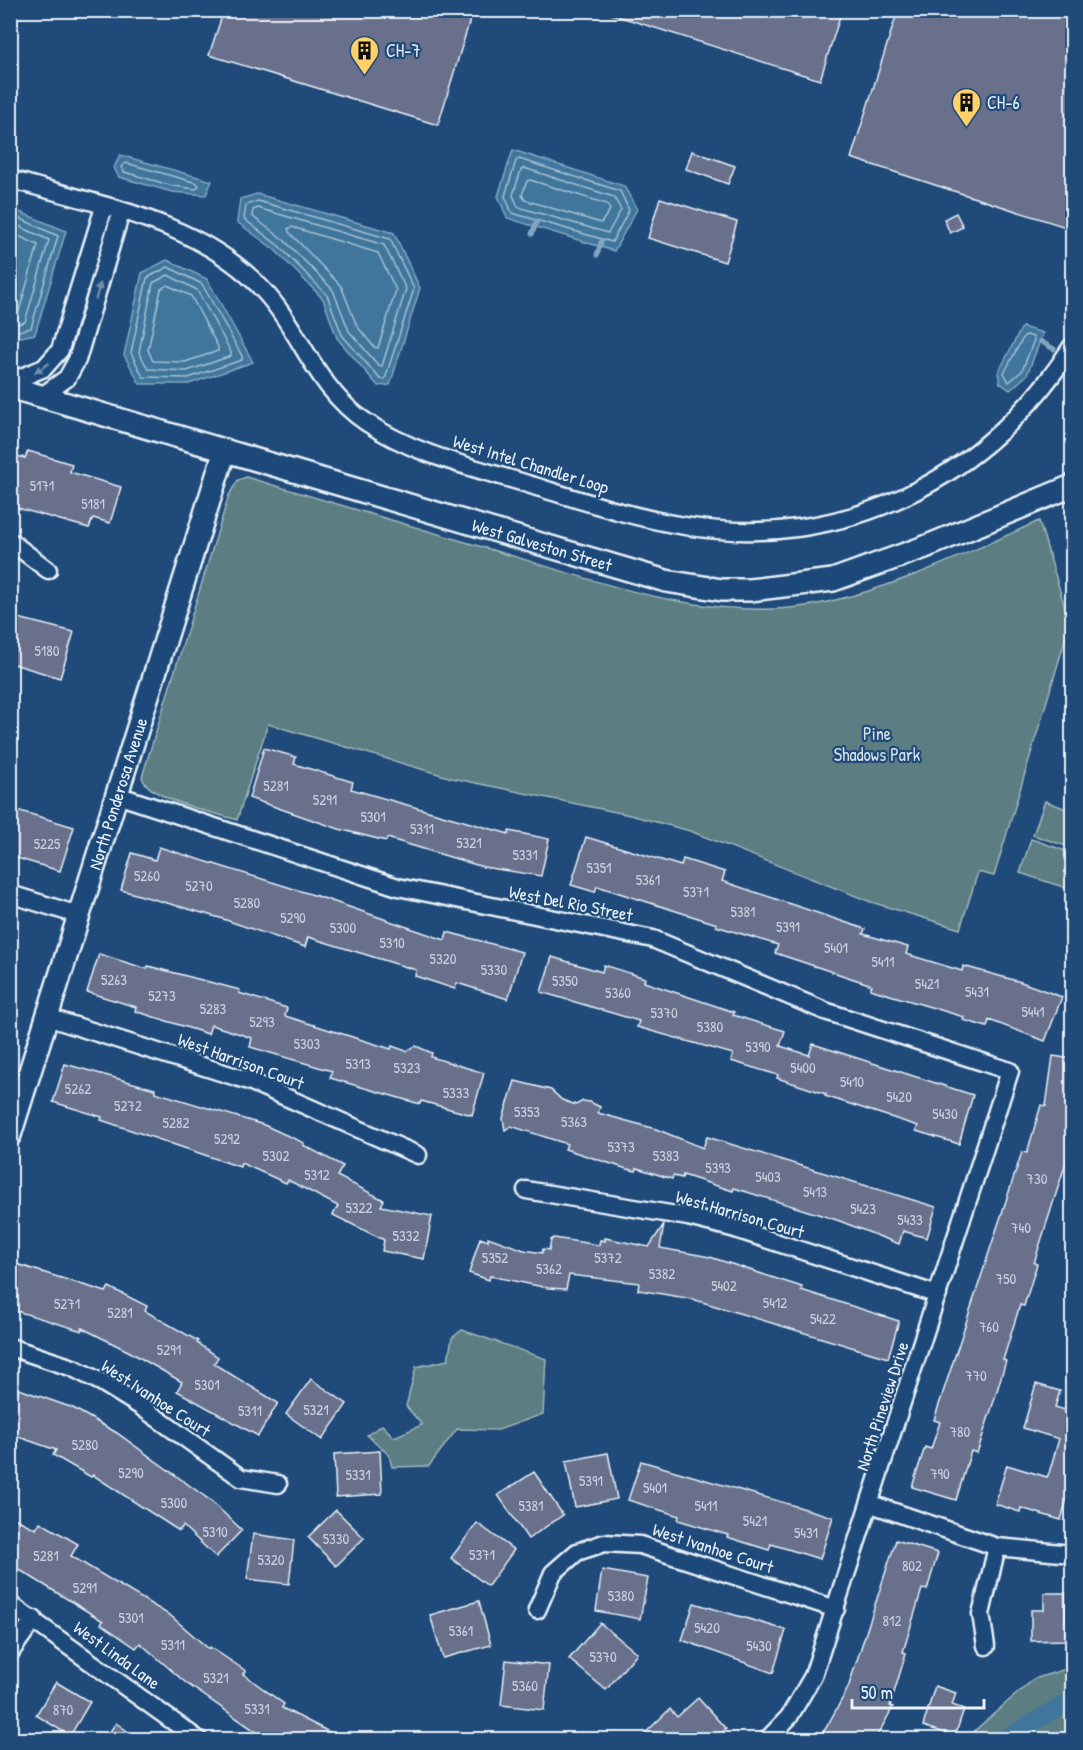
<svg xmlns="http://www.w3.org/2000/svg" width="1083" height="1750" viewBox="0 0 1083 1750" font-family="'Patrick Hand',sans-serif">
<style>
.green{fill:#5c7d81;stroke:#a2b7bc;stroke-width:1.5}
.water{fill:#40769c;stroke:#83a7c1;stroke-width:1.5}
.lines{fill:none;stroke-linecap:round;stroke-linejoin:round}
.shore{stroke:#a5c0d3;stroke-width:1.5}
.stream{stroke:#83a7c1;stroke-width:5}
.canal{stroke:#40769c;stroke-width:18}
.building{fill:#69708c;stroke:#e8f1f8;stroke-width:1.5}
.minor-casing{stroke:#e8f1f8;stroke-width:21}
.tertiary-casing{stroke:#e8f1f8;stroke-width:26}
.minor{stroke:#1f4a7a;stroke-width:16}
.tertiary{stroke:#1f4a7a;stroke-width:21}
.oneway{fill:#6f8dac}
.labels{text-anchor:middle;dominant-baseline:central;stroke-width:4.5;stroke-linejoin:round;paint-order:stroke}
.number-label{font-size:15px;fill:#c8d1dd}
.poi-label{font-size:18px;fill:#e8f1f8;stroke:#1f4a7a;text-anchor:start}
.street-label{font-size:18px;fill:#e8f1f8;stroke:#1f4a7a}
.park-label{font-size:18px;fill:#d3e0e6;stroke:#1f4a7a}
</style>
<rect width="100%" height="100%" fill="#1f4a7a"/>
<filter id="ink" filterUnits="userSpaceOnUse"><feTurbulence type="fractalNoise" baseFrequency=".0167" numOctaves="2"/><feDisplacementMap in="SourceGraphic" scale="12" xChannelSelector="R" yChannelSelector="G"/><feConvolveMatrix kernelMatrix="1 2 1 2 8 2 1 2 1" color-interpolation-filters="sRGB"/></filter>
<g filter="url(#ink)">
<g class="green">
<path d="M246,477C330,502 414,527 499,552C601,582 715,626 823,603C899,587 969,552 1039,521L1070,624L994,876L978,872L960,929L871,902L690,831L630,815L452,778L268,724L237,820C216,813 147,799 142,777L229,495L238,480Z"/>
<path d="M1045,801L1072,811V848L1033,835Z"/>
<path d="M1031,839L1072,853V890L1020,873Z"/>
<path d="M462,1330L546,1359L543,1414L498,1430L457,1429L429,1466L392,1467L389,1455L367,1435L382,1425L394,1437L422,1425L406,1406L416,1367L448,1360L452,1338Z"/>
<path d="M1072,1667V1739H965L1034,1679Z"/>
</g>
<g class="water">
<path d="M513,150L624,186L637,209L614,251L507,218L498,196Z"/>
<path d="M120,155L212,181L206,195L172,192L119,177L114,168Z"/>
<path d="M257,194L394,233L420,288L390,385L378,386L337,338L323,299L275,250L237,222L240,199Z"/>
<path d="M10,208L66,231L35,334L11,339Z"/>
<path d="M167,260L207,279L253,362L189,384H140L124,355L142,273Z"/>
<path d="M1022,327L1043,333L1027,375L1010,390L1000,383L998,373Z"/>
</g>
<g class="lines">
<g class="shore">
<path d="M519,159L620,191L629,210L612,242L512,213L505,196L516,161Z"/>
<path d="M126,163L197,183L199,186L196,189L173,186L124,172L121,167Z"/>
<path d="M524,168L614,197L621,210L608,233L518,207L513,195L521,170Z"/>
<path d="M530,180L607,204L610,210L601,223L525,200L522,195L527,181Z"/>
<path d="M258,201L390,239L414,289L385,379H380L342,335L327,295L279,246L244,219L246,205Z"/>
<path d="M258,208L384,245L406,289L382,366L378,365L349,331L333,290L284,240L252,216L253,210Z"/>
<path d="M10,214L58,236L31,328L10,333"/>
<path d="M10,222L49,240L25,322L10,326"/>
<path d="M292,227L378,253L396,290L378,348L374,347L357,326L341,286L289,232L288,229Z"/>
<path d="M10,232L38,245L18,315L10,317"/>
<path d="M168,267L202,284L242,356V360L188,378L143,377L131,353L147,278Z"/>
<path d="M168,275L197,290L231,352V356L187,371L148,369L139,352L153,283Z"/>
<path d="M167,285L191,296L218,347V351L185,362L153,361L148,350L161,289Z"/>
<path d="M1027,335L1033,337L1034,340L1022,371L1009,382L1004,373L1024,336Z"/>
</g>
<g class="stream">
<path d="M532,234L537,221"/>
<path d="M597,255L601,242"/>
<path d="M1040,341L1054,349"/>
</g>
<path class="canal" d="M1002,1740L1072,1700"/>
</g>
<g class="building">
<path d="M224,10H473L438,125L209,55Z"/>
<path d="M612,10H842L820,80L611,14Z"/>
<path d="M898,10H1072V229L851,158Z"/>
<path d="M692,151L735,166L728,184L686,169Z"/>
<path d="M660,198L737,222L725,262L648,238Z"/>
<path d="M956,213L963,227L950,233L944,219Z"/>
<path d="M28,451L72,464L70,472L121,487L110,523L93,518L89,528L10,506V454L25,458Z"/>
<path d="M10,616L74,632L60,678L10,663Z"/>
<path d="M264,748L296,757L294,764L353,782L351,789L509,834V831L549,839L541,876L483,867L387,838L386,841L339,829L249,798Z"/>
<path d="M10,808L74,827L60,871L10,856Z"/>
<path d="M586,837L681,866L683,859L725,872L722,881L865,929L863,934L908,947L906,954L962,971L963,966L1021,982L1062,997L1045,1041L989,1020L987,1027L963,1020L964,1017L870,989L872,985L775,953L778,945L716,926L717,924L597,886L595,892L571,885Z"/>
<path d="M159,847L320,897L445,940L447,932L522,952L508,999L457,983L455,989L415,976L416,970L308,937L305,947L220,918L121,890L132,853L155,860Z"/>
<path d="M99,954L147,969L148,966L240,990L239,993L287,1008L285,1016L391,1049L392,1046L406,1051L416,1046L432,1053L431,1057L484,1073L472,1115L421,1101L420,1104L330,1078L332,1071L250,1047L252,1038L237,1033L211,1025L208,1034L135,1011L136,1007L87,992Z"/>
<path d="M552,957L602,972L604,965L645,978L644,982L734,1012L733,1015L785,1031L780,1046L809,1055L813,1044L973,1095L959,1144L916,1131L918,1126L825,1096L826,1094L777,1078L778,1075L731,1061L733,1054L637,1027L639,1021L541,992Z"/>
<path d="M1053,1056L1072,1059V1158L1068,1156L1034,1263L1037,1264L1024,1306L1020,1305L1003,1360L1006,1361L993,1404L977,1453L971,1451L956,1500L912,1487L925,1447L931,1449L940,1422L934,1420L1022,1152L1027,1153L1041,1105L1046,1106Z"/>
<path d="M65,1064L155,1089V1092L264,1125L304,1143L303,1145L343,1166L337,1176L384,1200L381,1206L432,1216L424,1259L382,1251L384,1240L333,1215L338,1206L288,1180L286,1183L241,1163L240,1167L199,1153L101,1120L102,1117L53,1102Z"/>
<path d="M515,1081L551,1090L562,1100L576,1105L583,1101L590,1102L600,1107L598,1113L656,1129L703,1148L707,1137L936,1207L927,1238L903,1231L899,1244L837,1220L734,1188L733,1191L683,1175L682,1178L673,1176L672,1179L637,1168L636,1171L627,1169L565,1149L567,1144L511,1126L505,1130L503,1118Z"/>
<path d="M664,1224L660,1248L710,1257L802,1287L801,1290L899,1321L888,1358L692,1299L638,1290L639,1283L569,1275L566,1289L548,1288L490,1276L489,1280L469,1273L480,1238L488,1241V1237L524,1250L542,1253L543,1249L549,1250L551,1240L554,1238L599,1245L600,1240L605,1241V1238L649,1247Z"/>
<path d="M10,1262L106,1292L109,1287L147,1306L145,1311L198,1341L197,1343L218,1357L214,1364L278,1403L258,1436L177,1391L182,1382L130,1352L82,1328V1331L10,1309Z"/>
<path d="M311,1379L347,1404L322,1440L286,1414Z"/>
<path d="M1036,1384L1060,1391L1055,1407L1068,1411L1069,1407H1072V1481L1061,1520L1021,1508L1020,1512L995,1504L1007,1465L1047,1477L1049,1473L1059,1439L1023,1428Z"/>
<path d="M19,1389L73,1408L117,1433L211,1501L242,1530L216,1557L183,1526L179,1531L93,1475L91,1477L53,1455L56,1450L10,1434V1414Z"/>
<path d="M380,1451L382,1494L336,1497L334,1454Z"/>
<path d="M608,1453L617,1499L575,1507L566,1461Z"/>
<path d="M641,1461L833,1517L820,1559L771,1544L769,1550L727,1537L728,1535L678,1520L679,1516L628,1500Z"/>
<path d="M534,1472L563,1515L528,1539L498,1495Z"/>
<path d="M336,1510L364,1538L336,1566L308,1537Z"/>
<path d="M10,1516L36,1529L40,1522L78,1544L71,1556L171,1616L209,1649L210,1647L246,1671L243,1674L284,1704L282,1708L345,1740H268L186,1683L140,1643L136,1648L101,1624L103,1621L10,1564Z"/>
<path d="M477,1523L514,1550L488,1586L451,1558Z"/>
<path d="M253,1534L294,1540L289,1584L247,1579Z"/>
<path d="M896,1540L938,1553L927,1590L922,1589L903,1652L906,1653L890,1706L893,1707L875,1740H816L826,1728L848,1688Z"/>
<path d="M602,1570L648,1578L640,1619L596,1611Z"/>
<path d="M1044,1593H1065V1640L1031,1641V1610H1044Z"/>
<path d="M479,1601L491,1645L443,1658L430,1615Z"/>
<path d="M694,1603L786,1630L773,1673L682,1640Z"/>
<path d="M600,1623L637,1653L606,1690L569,1659Z"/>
<path d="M506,1660L549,1665L544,1710L501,1705Z"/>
<path d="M56,1682L90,1702L70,1736L36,1715Z"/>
<path d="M935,1686L956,1693L952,1705L964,1709L955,1736L923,1726Z"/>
<path d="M698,1698L726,1729L714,1740H638L670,1709L677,1717Z"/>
<path d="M116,1723L140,1740H104Z"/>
</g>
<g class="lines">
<defs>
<g id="minor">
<path d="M10,179C97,205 200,221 263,290C302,332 315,388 366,422C416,456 477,468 534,486C583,501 634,518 685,526C843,552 988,479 1072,346"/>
<path d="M10,382L44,368L60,350L104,207"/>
<path d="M42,396L67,378L77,360L121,212"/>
<path d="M10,541L48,570"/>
<path d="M117,795L398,887L653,939L825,1011L1010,1071L813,1676L789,1717L767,1740"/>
<path d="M10,894L78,915"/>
<path d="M47,1017L249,1081L418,1155"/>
<path d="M526,1190L688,1217L732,1228L938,1295"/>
<path d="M10,1347L73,1368L101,1382L140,1406L241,1478L278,1484"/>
<path d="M871,1504L997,1547L1072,1554"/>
<path d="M10,1604L199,1740"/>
<path d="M537,1610L553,1573L577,1552L604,1543L640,1545L836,1609"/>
<path d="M986,1646L981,1614L997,1547"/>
<path d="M10,1653L34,1619"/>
</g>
<g id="tertiary">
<path id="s1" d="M10,387L666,581L722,590H750L833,580L925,547L1072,486"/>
<path id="s2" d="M10,1135L225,450"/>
</g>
</defs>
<use href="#minor" class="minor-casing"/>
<use href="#tertiary" class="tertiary-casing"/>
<use href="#minor" class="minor"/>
<use href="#tertiary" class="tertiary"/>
</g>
<defs><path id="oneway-solid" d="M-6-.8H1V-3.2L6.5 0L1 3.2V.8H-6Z" transform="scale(1.5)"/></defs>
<g class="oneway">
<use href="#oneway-solid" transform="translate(98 291) rotate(-74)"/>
<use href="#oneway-solid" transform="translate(42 368) rotate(147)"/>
</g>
</g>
<defs>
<symbol id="building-pin" viewBox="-11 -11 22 30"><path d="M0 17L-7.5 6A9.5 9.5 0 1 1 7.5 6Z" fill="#ffd166" stroke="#1f4a7a"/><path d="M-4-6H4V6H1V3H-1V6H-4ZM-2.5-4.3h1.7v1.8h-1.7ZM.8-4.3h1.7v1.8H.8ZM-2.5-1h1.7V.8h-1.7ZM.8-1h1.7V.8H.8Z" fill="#111"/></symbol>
</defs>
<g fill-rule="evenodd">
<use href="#building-pin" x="348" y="34" width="33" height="45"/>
<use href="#building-pin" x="950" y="86" width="33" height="45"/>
</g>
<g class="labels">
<g class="number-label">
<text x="42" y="485">5171</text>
<text x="93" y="503">5181</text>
<text x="47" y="650">5180</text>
<text x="276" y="785">5281</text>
<text x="325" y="799">5291</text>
<text x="373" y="816">5301</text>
<text x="422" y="828">5311</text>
<text x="469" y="842">5321</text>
<text x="47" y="843">5225</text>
<text x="525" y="854">5331</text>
<text x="599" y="867">5351</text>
<text x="147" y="875">5260</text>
<text x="648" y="879">5361</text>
<text x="199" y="885">5270</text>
<text x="696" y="891">5371</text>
<text x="247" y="902">5280</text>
<text x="743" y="911">5381</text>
<text x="293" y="917">5290</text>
<text x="788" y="926">5391</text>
<text x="343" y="927">5300</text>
<text x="392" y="942">5310</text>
<text x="836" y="947">5401</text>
<text x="443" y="958">5320</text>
<text x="883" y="961">5411</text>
<text x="494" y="969">5330</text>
<text x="114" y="979">5263</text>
<text x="565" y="980">5350</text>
<text x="927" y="983">5421</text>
<text x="977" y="991">5431</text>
<text x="618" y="992">5360</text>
<text x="162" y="995">5273</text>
<text x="213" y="1008">5283</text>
<text x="1033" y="1011">5441</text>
<text x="664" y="1012">5370</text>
<text x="262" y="1021">5293</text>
<text x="710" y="1026">5380</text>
<text x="307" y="1043">5303</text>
<text x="758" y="1046">5390</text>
<text x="358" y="1063">5313</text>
<text x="407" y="1067">5323</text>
<text x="803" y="1067">5400</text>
<text x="852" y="1081">5410</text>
<text x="78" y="1088">5262</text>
<text x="456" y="1092">5333</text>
<text x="899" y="1096">5420</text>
<text x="128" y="1105">5272</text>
<text x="527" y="1111">5353</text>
<text x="945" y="1113">5430</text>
<text x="574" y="1121">5363</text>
<text x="176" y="1122">5282</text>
<text x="227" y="1138">5292</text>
<text x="621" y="1146">5373</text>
<text x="276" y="1155">5302</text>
<text x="666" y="1155">5383</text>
<text x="718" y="1167">5393</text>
<text x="317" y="1174">5312</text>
<text x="768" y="1176">5403</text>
<text x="1037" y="1178">730</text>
<text x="815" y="1191">5413</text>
<text x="359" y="1207">5322</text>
<text x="863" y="1208">5423</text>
<text x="910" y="1219">5433</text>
<text x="1021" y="1227">740</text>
<text x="406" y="1235">5332</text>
<text x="495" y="1257">5352</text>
<text x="608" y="1257">5372</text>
<text x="549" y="1268">5362</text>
<text x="662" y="1273">5382</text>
<text x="1006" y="1278">750</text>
<text x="724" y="1285">5402</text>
<text x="775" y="1302">5412</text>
<text x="67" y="1303">5271</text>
<text x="120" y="1312">5281</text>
<text x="823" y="1318">5422</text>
<text x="989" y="1326">760</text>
<text x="169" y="1349">5291</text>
<text x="976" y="1375">770</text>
<text x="207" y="1384">5301</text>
<text x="316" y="1409">5321</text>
<text x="250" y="1410">5311</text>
<text x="960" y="1431">780</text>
<text x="85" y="1444">5280</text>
<text x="131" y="1472">5290</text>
<text x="940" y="1473">790</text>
<text x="358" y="1474">5331</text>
<text x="591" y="1480">5391</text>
<text x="655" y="1487">5401</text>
<text x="174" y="1502">5300</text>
<text x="531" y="1505">5381</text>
<text x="706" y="1505">5411</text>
<text x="755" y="1520">5421</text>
<text x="215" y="1531">5310</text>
<text x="806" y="1532">5431</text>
<text x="336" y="1538">5330</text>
<text x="482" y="1554">5371</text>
<text x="46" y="1555">5281</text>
<text x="271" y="1559">5320</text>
<text x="912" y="1565">802</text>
<text x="85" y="1587">5291</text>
<text x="621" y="1595">5380</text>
<text x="131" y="1617">5301</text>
<text x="892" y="1620">812</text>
<text x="707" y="1627">5420</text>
<text x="461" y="1630">5361</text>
<text x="173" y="1644">5311</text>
<text x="759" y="1645">5430</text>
<text x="603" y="1656">5370</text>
<text x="216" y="1677">5321</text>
<text x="525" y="1685">5360</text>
<text x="257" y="1708">5331</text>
<text x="63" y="1709">870</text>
</g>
<g class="poi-label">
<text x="386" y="50">CH-7</text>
<text x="987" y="102">CH-6</text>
</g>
<g class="street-label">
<text transform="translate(531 464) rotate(17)">West Intel Chandler Loop</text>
<text stroke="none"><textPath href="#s1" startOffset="555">West Galveston Street</textPath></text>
<text stroke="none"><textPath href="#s2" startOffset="358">North Ponderosa Avenue</textPath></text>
<text transform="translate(571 903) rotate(11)">West Del Rio Street</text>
<text transform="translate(241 1061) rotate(20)">West Harrison Court</text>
<text transform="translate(740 1214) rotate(16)">West Harrison Court</text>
<text transform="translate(156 1398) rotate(33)">West Ivanhoe Court</text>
<text transform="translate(882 1406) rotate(-72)">North Pineview Drive</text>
<text transform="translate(713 1548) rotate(18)">West Ivanhoe Court</text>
<text transform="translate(117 1655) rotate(36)">West Linda Lane</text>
</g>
<g class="park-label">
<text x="877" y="733">Pine<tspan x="877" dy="21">Shadows Park</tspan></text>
</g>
</g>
<rect width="1083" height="1750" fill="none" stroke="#1f4a7a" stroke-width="36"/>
<rect x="18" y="18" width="1047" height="1714" fill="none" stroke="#e8f1f8" stroke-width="2" filter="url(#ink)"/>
<path d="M852 1699v9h132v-9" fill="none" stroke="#e8f1f8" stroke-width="3"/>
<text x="861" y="1699" font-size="18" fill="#e8f1f8" stroke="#1f4a7a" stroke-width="4.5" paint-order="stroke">50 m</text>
</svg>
